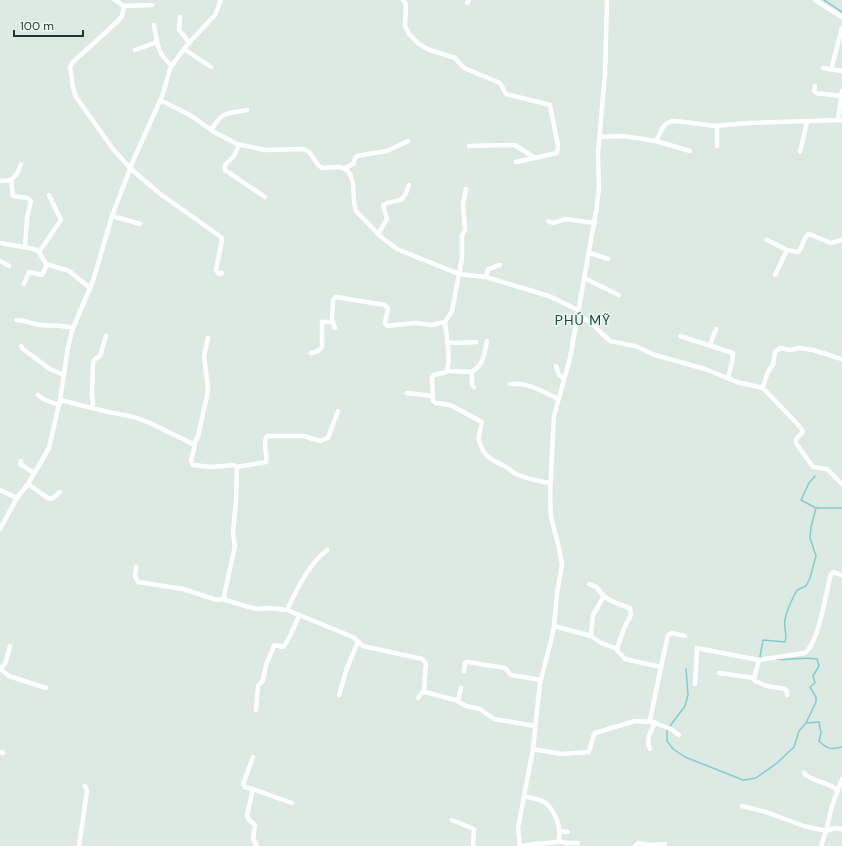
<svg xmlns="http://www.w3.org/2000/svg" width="842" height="846" viewBox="0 0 842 846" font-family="'DM Sans',sans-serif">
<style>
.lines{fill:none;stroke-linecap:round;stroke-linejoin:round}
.stream{stroke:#82ccd1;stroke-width:1.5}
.street{stroke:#fff;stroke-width:4.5}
.labels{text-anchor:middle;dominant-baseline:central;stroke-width:3.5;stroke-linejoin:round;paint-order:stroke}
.quarter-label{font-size:14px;letter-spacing:1px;fill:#1a4b3b;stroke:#edf6f1}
</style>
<rect width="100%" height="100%" fill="#dde9e3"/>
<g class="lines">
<g class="stream">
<path d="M824,0L842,12"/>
<path d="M815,476L809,483L801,500L816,508H842"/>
<path d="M762,658L760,657L763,640L785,642C788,634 783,628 785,620C786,610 792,600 797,590L806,586L810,578L816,556L810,538L811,527L816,508"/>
<path d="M776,659C789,661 803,656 817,659L819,666L813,676L815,683L810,687L816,697V702L806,723"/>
<path d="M670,726L685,706L688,695L686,669"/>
<path d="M668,730L667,732V741L673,749L685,757L743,780L756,778L777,763L794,747L799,731L806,723L819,722L821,733L819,741C827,749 832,750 842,747"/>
</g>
<g class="street">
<path d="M115,0L124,6L152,5"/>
<path d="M403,0L406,4L405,26L409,34L418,43L427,49L455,58L464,68L500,83L506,94L550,105L558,146L557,153L516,162"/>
<path d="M815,0L842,17"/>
<path d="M467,3L469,0"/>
<path d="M124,6L122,16L118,21L72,63L70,67L72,78V84L76,97L113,149L130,168L159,193L221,237L222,240L216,270L219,274L222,273"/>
<path d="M180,17L179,30L189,42"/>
<path d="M154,25C157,44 157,53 172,66"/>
<path d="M184,49L211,67"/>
<path d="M135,50L157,42"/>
<path d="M823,68L842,71"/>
<path d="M831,70L842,28"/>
<path d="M815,86L814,91L816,93L841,96"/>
<path d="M160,100L190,115L214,132L237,144L265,150L304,149L310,153L318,165L322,168L339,167L346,169L350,174L353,183L354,202L356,211L380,236L397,249L459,274L486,277L549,296L578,310"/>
<path d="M838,120L842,91"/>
<path d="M717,126V146"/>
<path d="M211,130C224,111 224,114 247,110"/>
<path d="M600,137L623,136L656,141L663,127L666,124L672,121L685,122L714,126L749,123L842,120"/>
<path d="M656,141L690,151"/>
<path d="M239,145L234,156L225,165V170L265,197"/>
<path d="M469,146L515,145L535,158"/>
<path d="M800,152L807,122"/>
<path d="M21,164L17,174L11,180L13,196L28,198L31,201L27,218L25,247"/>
<path d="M345,168L353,164L356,156L387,151L408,141"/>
<path d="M0,181L11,180"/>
<path d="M112,216L140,224"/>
<path d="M548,221L553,223L566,219L595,223"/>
<path d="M378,234L387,219L383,205C399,197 402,207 409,185"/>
<path d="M767,240L787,250L798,252C804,247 802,238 809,234L831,243L842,240"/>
<path d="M0,243L34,249L39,252L46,264L69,271L90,288"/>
<path d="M39,252L61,220L49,195"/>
<path d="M590,253L608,259"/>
<path d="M0,261L9,266"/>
<path d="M775,275L787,250"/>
<path d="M486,277L488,269L500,265"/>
<path d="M584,278L619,295"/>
<path d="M24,284L29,272L42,275L47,265"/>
<path d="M577,314L590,322L610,341L635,346L655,355L705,369L737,382L763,388L801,428L803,432L796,439V443L813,467L827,469L842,484"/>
<path d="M16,320C25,320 32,324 41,325C52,326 62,325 73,328"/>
<path d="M445,322C446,334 452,363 446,372L434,375L432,378L433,401L436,403L450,405L482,422C482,428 477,434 479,440C483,457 492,460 506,467C510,469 512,472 516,474C527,479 538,481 549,483"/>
<path d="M335,328L332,320L333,300L336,297L385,305L388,308L385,323L387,326L415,323L432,325L445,322L452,311L462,258V236L465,229L463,204L466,189"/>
<path d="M680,336L733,353L732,362L728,378"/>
<path d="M447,342L455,343L476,342"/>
<path d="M710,345L716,329"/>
<path d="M21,346L23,349L50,369L64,375"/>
<path d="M311,353L318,351L322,347V322H332"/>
<path d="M556,366L559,375L564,379"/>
<path d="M448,371L471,372C474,377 469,383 474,387"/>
<path d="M471,372C484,365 484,355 487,341"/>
<path d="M511,384C527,382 544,392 558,399"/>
<path d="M763,388L766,377L769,370L773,365L775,352L780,348L790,350L799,348L813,350L842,359"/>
<path d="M407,393L432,396"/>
<path d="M38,395L45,400L59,405"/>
<path d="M60,400L104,411L134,417L150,423L195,445L191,461L193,465L211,467L234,465L237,467L236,500L233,534L235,546L224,596L225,600L256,609L269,608L287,610L353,637L363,646L422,659L426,663L424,688L425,692L455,700L466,706L480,709L494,719L535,726"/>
<path d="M92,408L93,403L92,395L93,363L95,359L100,356L106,336"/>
<path d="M194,444L198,436L207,396L208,389L204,356L208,338"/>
<path d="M21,461L20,464L34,473"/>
<path d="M237,467L266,462C268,454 262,443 267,436H304L320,441L328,438L338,411"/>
<path d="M28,484L49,499L53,498L60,492"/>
<path d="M0,490L17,498"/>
<path d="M0,529L17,498L28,484L49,448L60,400L68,347L73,328L93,281L112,216L133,161L163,94L170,69L175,61L188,44L215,15L221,0"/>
<path d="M136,567L135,576L138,582L183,589L217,600L224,599"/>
<path d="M589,584C601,588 596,589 604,596C611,602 621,605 630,608L631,615L624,628L617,649"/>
<path d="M287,610C297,589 308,565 327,550"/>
<path d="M591,636L593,615L604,596"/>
<path d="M661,667L668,635L672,633L685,636"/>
<path d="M0,669L9,676L46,688"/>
<path d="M0,669L5,664L10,646"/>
<path d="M464,671L465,663L468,662L505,668L511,675L541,680"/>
<path d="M719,673L754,678"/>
<path d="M695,684L697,648L759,660"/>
<path d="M339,695L347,668L358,642"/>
<path d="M787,695V691L785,689L767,686L755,681L754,678L759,660L804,653C819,645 826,591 831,574L833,572L842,575"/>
<path d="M418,698L424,690"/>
<path d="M458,701L461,688"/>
<path d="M256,710L258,686L263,680L266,665L274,646L275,645L283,647C287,644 297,621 299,615"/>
<path d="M649,721L671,729L679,735"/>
<path d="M533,749L561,754L589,752L593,737L595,733L635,721L648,722L650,720L661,667L625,659L615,648L601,643L591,636L554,626"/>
<path d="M650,749C645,739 651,732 655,722"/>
<path d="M0,752L3,753"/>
<path d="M253,757L243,784L245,787L253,789L247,815L249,820L255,825L253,840L256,843V846"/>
<path d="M804,773C813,783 829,781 838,791"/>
<path d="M253,789L292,803"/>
<path d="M742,806L766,812L804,826L826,831L835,828L842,829"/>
<path d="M452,820L474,829L473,846"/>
<path d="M559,831L568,832"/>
<path d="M558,841L567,843H578"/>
<path d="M79,846L87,791L85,786"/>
<path d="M520,846L518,828L533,749L540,683L550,645L554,626L557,593L562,565L559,548L551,517L550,494L554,416L570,358L597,206L599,187L598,153L605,74L607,0"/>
<path d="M523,846L535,844L558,842C563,830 554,806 542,801C536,798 529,798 524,796"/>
<path d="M635,846L638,843L649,845L665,844"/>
<path d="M821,846L826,831L832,806L842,779"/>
</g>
</g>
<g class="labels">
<g class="quarter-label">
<text x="583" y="320">PHÚ MỸ</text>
</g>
</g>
<path d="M14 30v6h69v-6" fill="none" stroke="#1e392f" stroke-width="2"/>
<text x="20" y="30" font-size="12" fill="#1e392f" stroke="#edf6f1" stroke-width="3" paint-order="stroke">100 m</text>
</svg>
